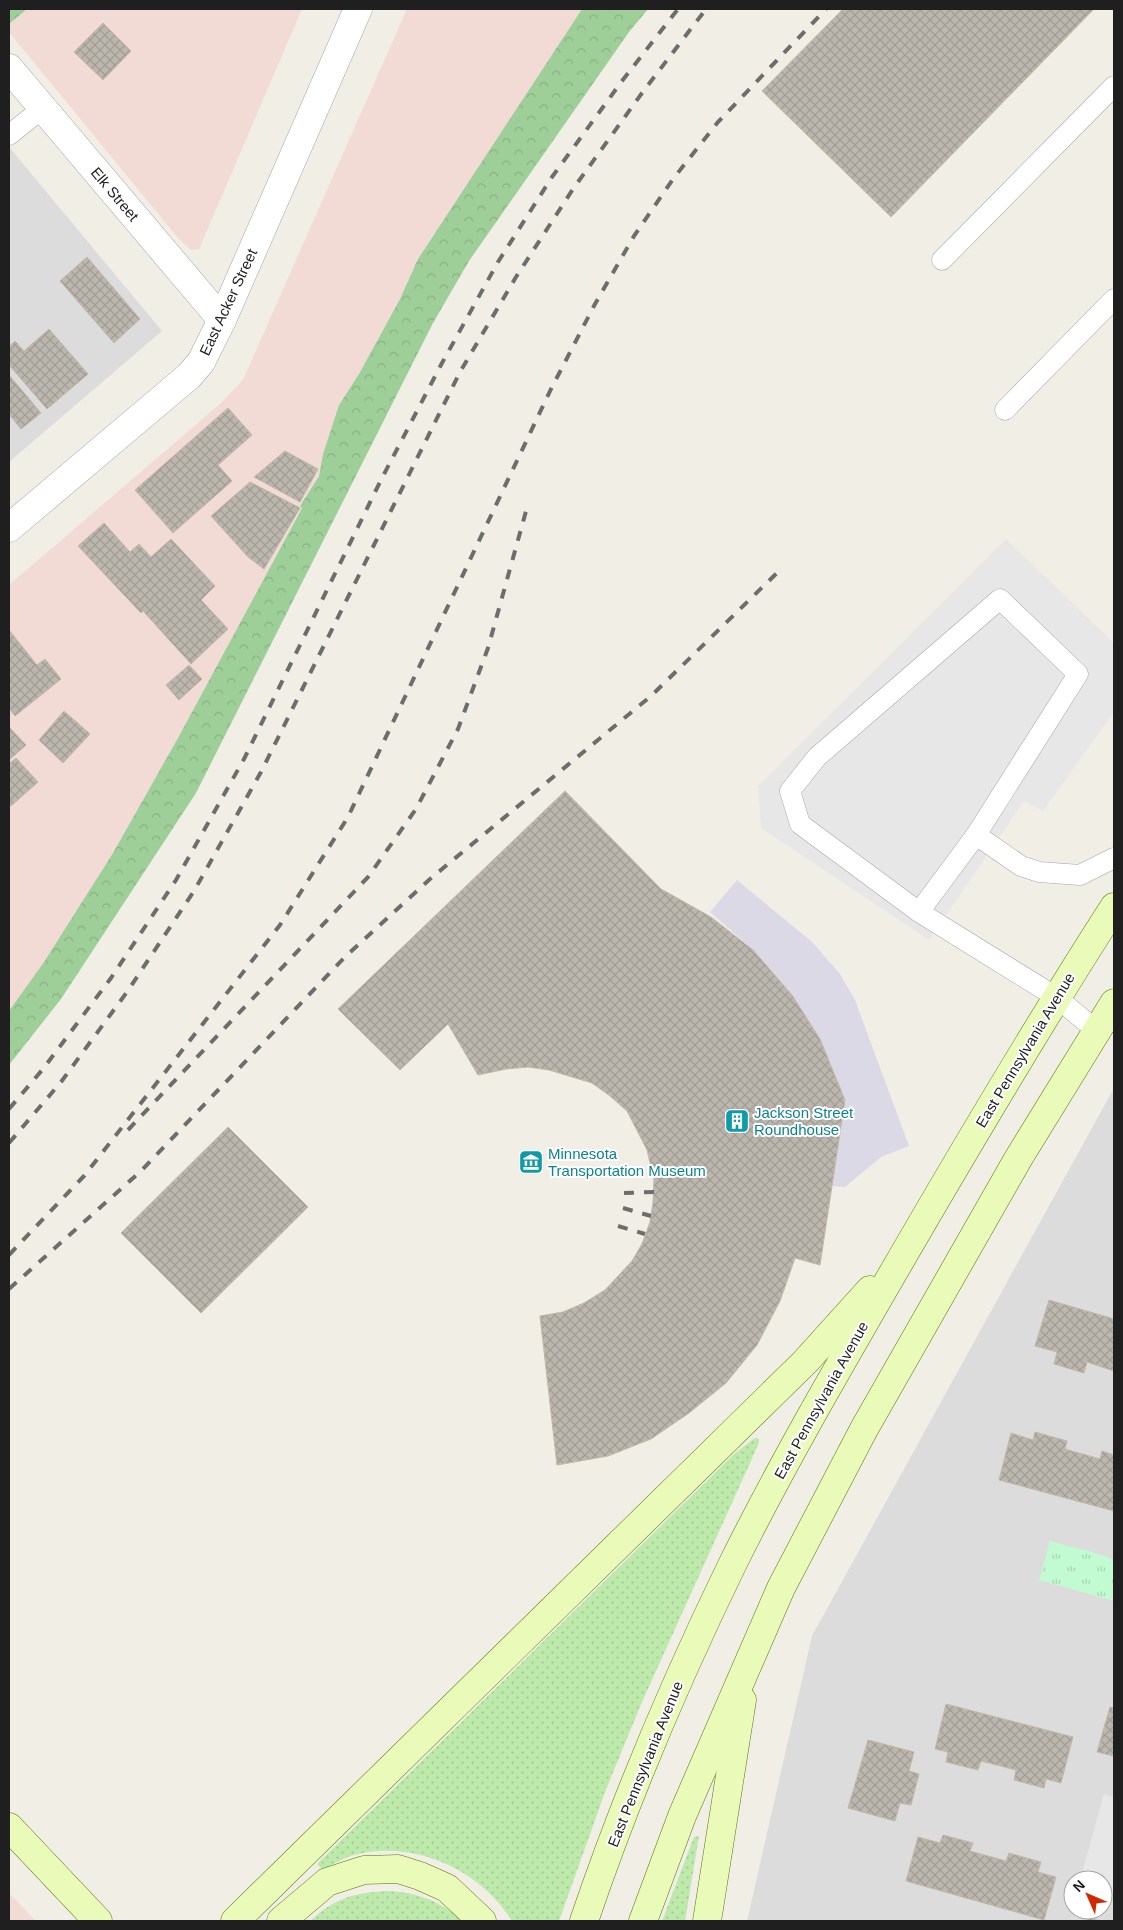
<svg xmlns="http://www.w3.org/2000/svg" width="1123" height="1930" viewBox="0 0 1123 1930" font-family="Helvetica,sans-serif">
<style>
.residential{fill:#dddcdc;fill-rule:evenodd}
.commercial{fill:#f1dbd4}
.grass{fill:url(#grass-dots)}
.forest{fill:url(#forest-crowns)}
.park{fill:url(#park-tufts)}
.parking{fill:#e7e7e7}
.plaza{fill:#dcd9e6}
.building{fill:url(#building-cross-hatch);stroke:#c2b8a7}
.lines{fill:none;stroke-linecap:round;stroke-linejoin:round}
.lane-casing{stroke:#a6a6a6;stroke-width:21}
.street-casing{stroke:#a6a6a6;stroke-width:29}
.secondary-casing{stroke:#547704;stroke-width:29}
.lane{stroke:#fff;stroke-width:20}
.street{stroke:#fff;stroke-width:28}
.secondary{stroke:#eafab9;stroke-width:28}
.rail{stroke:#6d6d6d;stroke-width:4;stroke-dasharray:10 10;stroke-linecap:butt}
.labels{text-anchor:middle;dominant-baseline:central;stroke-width:4;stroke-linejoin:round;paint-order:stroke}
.street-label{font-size:15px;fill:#1f1f1f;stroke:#fff}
.culture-label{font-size:15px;fill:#0d838f;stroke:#fff;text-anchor:start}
</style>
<defs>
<pattern id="grass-dots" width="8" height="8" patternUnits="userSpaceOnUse" patternTransform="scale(1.25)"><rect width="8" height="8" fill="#bdeaab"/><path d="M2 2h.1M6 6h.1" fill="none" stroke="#a2c893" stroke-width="1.8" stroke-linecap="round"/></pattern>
<pattern id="forest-crowns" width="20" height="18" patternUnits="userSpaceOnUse" patternTransform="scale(1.25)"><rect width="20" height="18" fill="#9fcf99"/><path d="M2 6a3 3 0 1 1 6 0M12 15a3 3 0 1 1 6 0" fill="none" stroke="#88b183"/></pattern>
<pattern id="park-tufts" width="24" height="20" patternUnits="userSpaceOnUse" patternTransform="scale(1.25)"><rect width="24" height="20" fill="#c2fad1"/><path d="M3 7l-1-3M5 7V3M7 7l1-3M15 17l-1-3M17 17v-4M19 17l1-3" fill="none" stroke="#a6d6b3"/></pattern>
<pattern id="building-cross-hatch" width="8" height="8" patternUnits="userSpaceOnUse" patternTransform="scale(1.25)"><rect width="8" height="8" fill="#bcb7ae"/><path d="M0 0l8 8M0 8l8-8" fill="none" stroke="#a19d95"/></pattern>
</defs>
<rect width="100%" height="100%" fill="#f0eee5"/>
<g class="residential">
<path d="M9,147L162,331L9,462Z"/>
<path d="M1114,1088V1921H747L812,1636ZM1073,1880H1103V1910H1073Z"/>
</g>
<g class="commercial">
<path d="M27,9H302L199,249L191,250L178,238L9,32V24Z"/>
<path d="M407,9H582L418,259L400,299L359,374L339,405L323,454L319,476L300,505L302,507L178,738L113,853L44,962L9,1011V585L220,404L243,380Z"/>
<path d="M9,1893L36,1921H9Z"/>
</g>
<g class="grass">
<path d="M755,1438L759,1439V1443L642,1702L605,1792L559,1921H512C480,1869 411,1838 351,1856C341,1859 332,1865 323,1870L317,1864L734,1454Z"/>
<path d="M699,1836L685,1921H662L694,1837Z"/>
<path d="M387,1891C416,1892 441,1901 463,1921H310C335,1898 353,1893 387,1891Z"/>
</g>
<g class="forest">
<path d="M9,9H27L9,24Z"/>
<path d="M582,9H648L629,32L469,261L433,323L196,793L61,999L9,1065V1011L44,962L113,853L178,738L302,508L300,506L319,476L323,454L339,405L359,374L400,299L418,259Z"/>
</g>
<path class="park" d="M1050,1541L1096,1553L1114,1560V1601L1039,1580Z"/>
<g class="parking">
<path d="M1006,539L1114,643V712L1043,811L1024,801L929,940L761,828L758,786Z"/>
<path d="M1104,1794L1114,1797V1895L1103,1892V1880H1080Z"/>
</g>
<path class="plaza" d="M737,880L812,942L840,974L855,1000L909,1146L881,1157L845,1187L832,1186L845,1100L820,1039L792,995L753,950L710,912Z"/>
<g class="building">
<path d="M843,9H1094L891,217L762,91Z"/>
<path d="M103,23L131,51L103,80L74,52Z"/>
<path d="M87,257L140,319L114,343L60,281Z"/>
<path d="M49,329L88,374L47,409L9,365V347L15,341L24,351Z"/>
<path d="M9,375L41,413L21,429L9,414Z"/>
<path d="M228,408L252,435L218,465L232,481L173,533L135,490Z"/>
<path d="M285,451L318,469L300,502L254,477Z"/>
<path d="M250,482L300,508L264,569L248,557L211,516Z"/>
<path d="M104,523L130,552L139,544L151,557L171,539L215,586L201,600L228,629L191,664L143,611L141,613L78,546Z"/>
<path d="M9,630L37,665L45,659L61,679L15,716L9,708Z"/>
<path d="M189,665L202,679L179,700L166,685Z"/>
<path d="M64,711L90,734L63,763L39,740Z"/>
<path d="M9,727L26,745L9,760Z"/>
<path d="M16,758L38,782L11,806L9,803V764Z"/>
<path d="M565,791L661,889L711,917L753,950L792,995L820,1039L845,1100L820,1265L795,1258L780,1301L757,1345L726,1383L689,1413L651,1439L608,1456L557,1465L540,1316L563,1312L584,1303L605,1290L632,1261L642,1244L650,1222L653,1203L654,1180L647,1150L627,1111L610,1096L592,1083L549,1070L528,1067L506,1069L478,1075L448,1024L400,1070L338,1009Z"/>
<path d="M228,1127L308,1207L201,1313L121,1233Z"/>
<path d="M1049,1300L1114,1319V1371L1087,1362L1084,1373L1054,1364L1057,1352L1035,1346Z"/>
<path d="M1035,1432L1067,1441L1065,1449L1100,1459L1102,1451L1114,1455V1511L999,1480L1011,1433L1033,1440Z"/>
<path d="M946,1704L1073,1737L1061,1783L1046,1779L1044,1788L1014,1780L1016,1770L981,1761L978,1770L946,1762L948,1752L935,1749Z"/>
<path d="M1110,1707L1114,1708V1756L1097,1752Z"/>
<path d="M868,1740L914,1752L909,1771L919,1774L911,1805L900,1803L895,1821L848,1808Z"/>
<path d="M943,1835L973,1843L970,1851L1006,1861L1009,1853L1041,1862L1038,1872L1056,1877L1044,1920L906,1881L918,1837L940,1843Z"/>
<path d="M1088,1918L1101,1921H1087Z"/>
</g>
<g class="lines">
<defs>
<g id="lane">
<path d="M9,135L43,108"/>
<path d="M942,260L1114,86"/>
<path d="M1005,410L1114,299"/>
<path d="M976,835L1021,866L1039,872L1080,875L1114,858"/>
<path d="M919,912L800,824L790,791L817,757L1000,599L1078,674L976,835L919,912L1056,997L1097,1031"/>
</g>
<g id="street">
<path d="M9,68L222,320"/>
<path d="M9,528L189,376L201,362L222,320L358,9"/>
</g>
<g id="secondary">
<path d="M9,1827L98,1921"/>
<path d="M235,1921L805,1362L870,1290"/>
<path d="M281,1921L327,1882L364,1870L398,1869L420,1876L447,1888L482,1921"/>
<path d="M584,1921C625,1800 676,1680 732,1565C778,1472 830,1382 882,1292C957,1162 1033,1033 1114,907"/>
<path d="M643,1921L682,1816L781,1588L864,1429L1018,1159L1114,1003"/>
<path d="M707,1921L742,1700"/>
</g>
</defs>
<use href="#lane" class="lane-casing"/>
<use href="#street" class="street-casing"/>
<use href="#secondary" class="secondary-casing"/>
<use href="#lane" class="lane"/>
<use href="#street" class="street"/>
<use href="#secondary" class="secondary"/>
<g class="rail">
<path d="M9,1109L43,1069L111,978L176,880L244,759L382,478L442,363L498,262L552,177L622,81L678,9"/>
<path d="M128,1130L368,877L416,809L458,729L488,648L528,504"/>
<path d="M9,1143L61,1082L127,992L194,891L261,772L460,372L516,277L573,189L642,93L706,9"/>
<path d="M624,1193L654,1192"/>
<path d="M623,1208L651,1216"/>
<path d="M618,1226L645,1234"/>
<path d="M9,1255L84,1176L280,925L348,817L551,389L595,304L634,236L673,179L718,122L826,9"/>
<path d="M9,1289L141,1171L345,957L430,879L651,696L781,569"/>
</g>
</g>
<defs>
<symbol id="building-square" viewBox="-11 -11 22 22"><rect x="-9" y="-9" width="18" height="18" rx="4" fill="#0f9aa8" stroke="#fff"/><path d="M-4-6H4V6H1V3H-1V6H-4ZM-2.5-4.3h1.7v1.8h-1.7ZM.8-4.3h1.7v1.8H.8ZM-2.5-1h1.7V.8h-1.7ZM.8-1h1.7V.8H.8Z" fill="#fff"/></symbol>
<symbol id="museum-square" viewBox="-11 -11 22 22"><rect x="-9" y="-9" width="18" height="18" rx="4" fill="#0f9aa8" stroke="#fff"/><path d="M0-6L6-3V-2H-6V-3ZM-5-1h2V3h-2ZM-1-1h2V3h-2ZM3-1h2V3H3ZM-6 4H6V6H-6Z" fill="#fff"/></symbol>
</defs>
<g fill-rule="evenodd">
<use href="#building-square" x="723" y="1107" width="28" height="28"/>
<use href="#museum-square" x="517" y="1148" width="28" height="28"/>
</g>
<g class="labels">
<g class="street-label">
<text transform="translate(115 194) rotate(50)">Elk Street</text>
<text transform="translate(228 302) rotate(-65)">East Acker Street</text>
<text transform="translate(1025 1050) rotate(-59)">East Pennsylvania Avenue</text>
<text transform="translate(821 1400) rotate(-61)">East Pennsylvania Avenue</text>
<text transform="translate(645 1764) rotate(-68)">East Pennsylvania Avenue</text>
</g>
<g class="culture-label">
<text x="754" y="1112">Jackson Street<tspan x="754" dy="17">Roundhouse</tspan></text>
<text x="548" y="1153">Minnesota<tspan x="548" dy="17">Transportation Museum</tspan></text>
</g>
</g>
<rect width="1123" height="1930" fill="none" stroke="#1f1f1f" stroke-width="20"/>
<g transform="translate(1088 1895) rotate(315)"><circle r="24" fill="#ffffff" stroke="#a5a5a5"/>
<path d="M0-4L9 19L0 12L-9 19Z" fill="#ce2900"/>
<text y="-8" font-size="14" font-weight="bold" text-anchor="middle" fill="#1f1f1f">N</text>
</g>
</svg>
